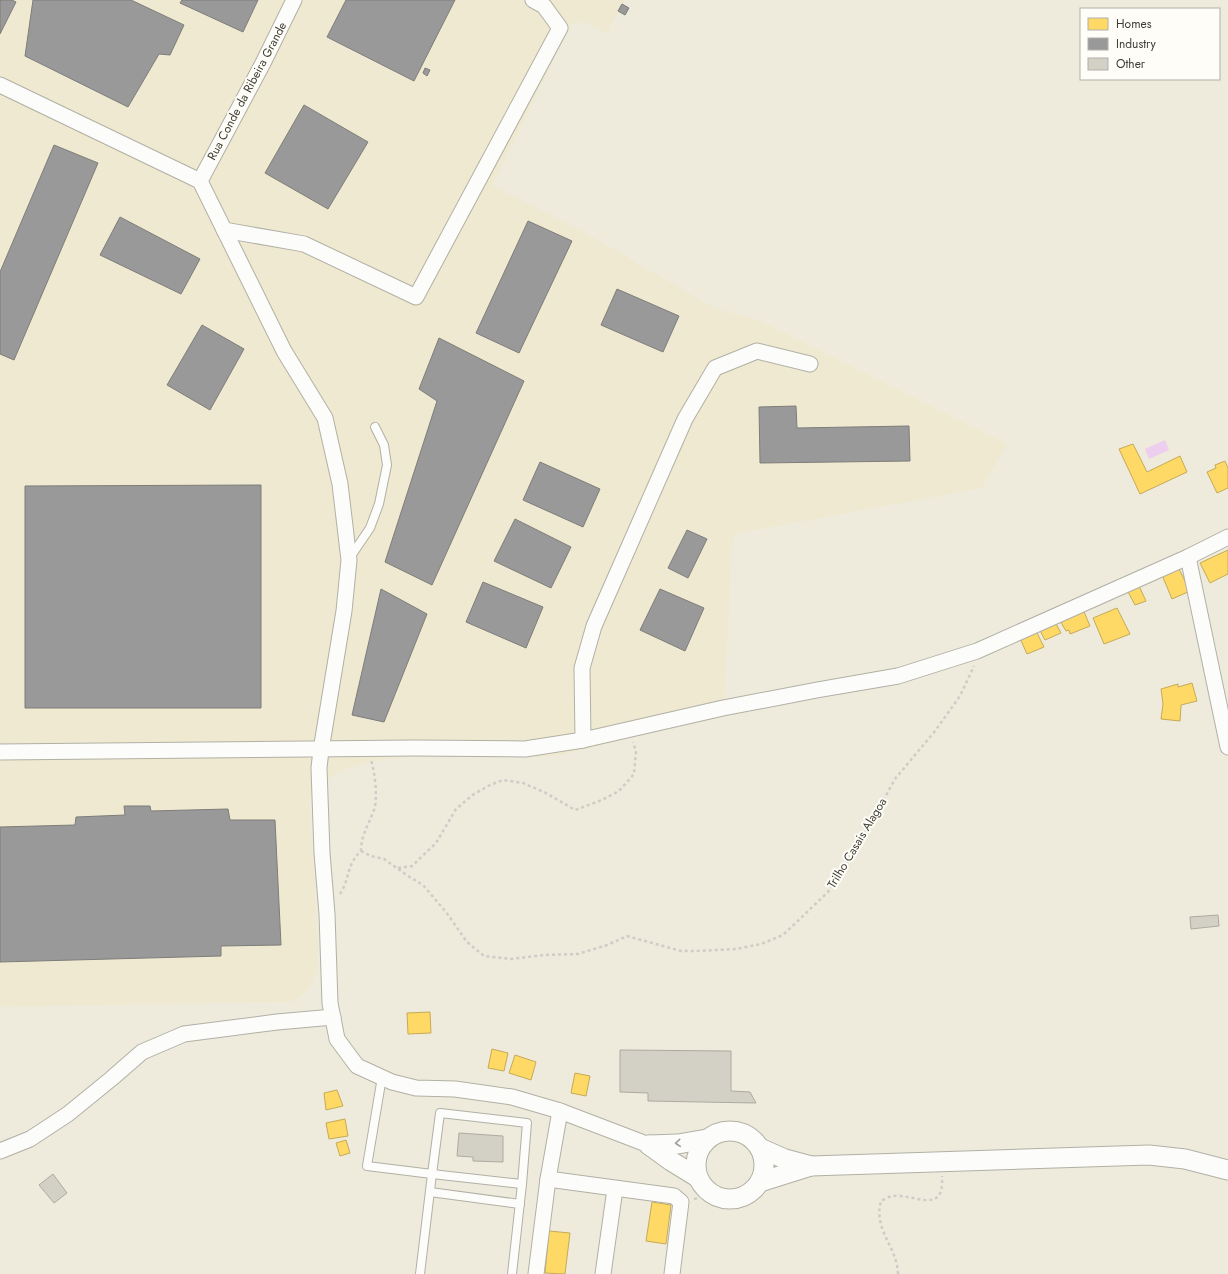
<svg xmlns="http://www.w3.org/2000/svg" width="1228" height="1274" viewBox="0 0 1228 1274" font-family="Jost,sans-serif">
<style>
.built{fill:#eee9d0}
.water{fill:#edceef}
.homes{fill:#ffd966;stroke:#c5aa56}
.industry{fill:#999;stroke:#7e7d7a}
.building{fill:#d3d1c5;stroke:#adaba0}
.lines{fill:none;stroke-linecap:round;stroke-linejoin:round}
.service-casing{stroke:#b2b0a5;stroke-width:10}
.minor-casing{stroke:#b2b0a5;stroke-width:17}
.tertiary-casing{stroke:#b2b0a5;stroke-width:21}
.path{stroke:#ceccc6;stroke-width:2.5;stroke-dasharray:3 3;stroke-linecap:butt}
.service{stroke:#fcfcfa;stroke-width:8}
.minor{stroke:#fcfcfa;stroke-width:15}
.tertiary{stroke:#fcfcfa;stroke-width:19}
.oneway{stroke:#9d9c96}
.labels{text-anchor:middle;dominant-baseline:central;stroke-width:4;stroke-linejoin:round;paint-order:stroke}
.street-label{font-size:12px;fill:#3e3c32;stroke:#fefdf8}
</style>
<rect width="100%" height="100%" fill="#eeebdd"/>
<path class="built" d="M0,0H625L607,33L592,25L576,22L570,27L492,185L584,232L716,309L759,320L1007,444L982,488L733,534L724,701L721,717L624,739L562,755L542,757H399L369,762L338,772L312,793L309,800L317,924L318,963L317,971L310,987L297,999L290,1002L0,1007Z"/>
<path class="water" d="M1165,440L1169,450L1149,459L1145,449Z"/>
<g class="homes">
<path d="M1133,444L1147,472L1180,456L1187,472L1140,494L1119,449Z"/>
<path d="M1225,461L1228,468V488L1217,493L1207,472L1216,468L1215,465Z"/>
<path d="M1228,550V574L1210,583L1200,563Z"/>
<path d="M1179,569L1190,591L1172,599L1162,575Z"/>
<path d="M1139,586L1146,601L1135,605L1127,590Z"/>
<path d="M1082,607L1090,626L1070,634L1069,630L1066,631L1059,619Z"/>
<path d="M1117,608L1130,634L1104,644L1093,618Z"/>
<path d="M1054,620L1061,633L1045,640L1038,627Z"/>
<path d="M1035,629L1044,647L1027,654L1019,636Z"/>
<path d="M1192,683L1197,701L1181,705L1180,721L1161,719L1163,704L1161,689L1178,684V687Z"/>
<path d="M430,1012L431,1033L408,1034L407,1013Z"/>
<path d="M492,1049L508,1053L504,1071L488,1068Z"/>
<path d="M515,1055L536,1062L531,1080L509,1073Z"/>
<path d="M575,1073L590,1076L586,1096L571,1093Z"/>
<path d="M337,1090L343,1106L326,1110L324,1093Z"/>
<path d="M345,1119L348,1136L329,1139L326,1123Z"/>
<path d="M346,1140L350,1153L340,1156L336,1143Z"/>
<path d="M652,1202L671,1205L666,1244L646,1241Z"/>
<path d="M549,1231L570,1233L565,1274L545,1273Z"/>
</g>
<g class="industry">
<path d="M0,0H12L16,2L0,34Z"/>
<path d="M33,0H131L184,25L170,55L159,54L128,107L25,56Z"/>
<path d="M182,0H258L243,32L180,3Z"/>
<path d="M346,0H455L414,81L327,37Z"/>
<path d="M622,4L629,8L625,15L618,11Z"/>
<path d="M425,68L430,70L427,76L423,73Z"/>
<path d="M304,105L368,142L328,209L265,173Z"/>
<path d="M54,145L98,163L14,360L0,354V272Z"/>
<path d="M120,217L200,259L181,294L100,255Z"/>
<path d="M528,221L572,241L519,353L476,333Z"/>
<path d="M617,289L679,316L663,352L601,325Z"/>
<path d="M202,325L244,349L210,410L167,385Z"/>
<path d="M439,338L524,381L432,585L385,562L437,401L419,389Z"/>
<path d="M796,406L797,428L909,426L910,461L760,463L759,407Z"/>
<path d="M540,462L600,489L583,527L523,500Z"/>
<path d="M261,485V708H25V486Z"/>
<path d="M515,519L571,547L551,588L494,561Z"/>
<path d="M687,530L707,539L688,578L668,568Z"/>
<path d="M483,582L543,607L526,648L466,622Z"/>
<path d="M381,589L427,614L384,722L352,715Z"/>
<path d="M660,589L704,608L685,651L640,630Z"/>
<path d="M124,806H150L151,811L228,809L230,820H275L281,945L221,946V956L0,962V827L75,825L76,817L125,815Z"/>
</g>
<g class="building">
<path d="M1218,915L1219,926L1191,929L1190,917Z"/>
<path d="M620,1050L731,1051V1091L750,1092L756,1103L648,1101V1093L620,1092Z"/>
<path d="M459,1133L503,1136V1162L473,1161V1157L457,1156Z"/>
<path d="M53,1174L67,1193L54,1203L39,1185Z"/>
</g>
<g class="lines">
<defs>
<g id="service">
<path d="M349,559L370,528L379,504L387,465L384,445L375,427"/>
<path d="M382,1077L367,1166L432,1174L440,1113L527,1123L522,1184L512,1274"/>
<path d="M430,1192L520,1204"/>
<path d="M420,1274L432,1174L522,1184"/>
</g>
<g id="minor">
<path d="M0,85L200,181L284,351L325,418L340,484L349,560L344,611L321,750L319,768L322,853L327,914L330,1003L337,1039L357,1066L392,1082L416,1088L455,1089L512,1097L560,1111L649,1145"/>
<path d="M200,181L263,63L294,0"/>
<path d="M224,230L304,244L416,297L560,28L544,6L533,0"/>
<path d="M1188,557L1228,747"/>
<path d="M583,740L582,668L594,626L685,419L715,368L757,351L810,364"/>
<path d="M0,752L414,748L525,749L583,740L723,708L817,690L898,676L977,651L1188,557L1228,537"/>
<path d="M0,1151L30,1139L68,1114L111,1079L142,1052L184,1034L277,1022L333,1017"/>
<path d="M548,1179L674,1196L681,1202L672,1274"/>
<path d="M536,1274L548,1179L560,1111"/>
<path d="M603,1274L615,1189"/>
</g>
<g id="tertiary">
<circle cx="730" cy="1165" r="34"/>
<path d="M649,1145L678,1144L707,1139"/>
<path d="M649,1145L671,1161L697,1177"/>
<path d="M760,1148L785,1159L811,1166"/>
<path d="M760,1182L811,1166L1149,1155L1185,1159L1228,1170"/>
</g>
</defs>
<use href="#service" class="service-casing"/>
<use href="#minor" class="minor-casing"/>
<use href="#tertiary" class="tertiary-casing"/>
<g class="path">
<path d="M361,851L371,856L384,859L408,876L423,885L446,912L467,942L484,956L511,959L544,955L578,954L607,945L627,936L681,951H697L736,949L761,944L783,935L828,892L866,832L895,779L935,731L960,696L974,666"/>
<path d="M398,868L412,866L436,843L456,809L474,794L490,785L503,780L523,783L546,793L575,810L602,800L619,791L634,774L636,751L633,742"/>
<path d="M340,894C350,879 346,865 361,851C361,835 369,824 374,810C378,799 375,772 371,760"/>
<path d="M694,1199L713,1195"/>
<path d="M898,1274C897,1246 873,1230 881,1201C883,1200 886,1198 889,1197C910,1190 945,1219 942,1176"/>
</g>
<use href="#service" class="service"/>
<use href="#minor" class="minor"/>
<use href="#tertiary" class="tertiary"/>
</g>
<defs><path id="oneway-chevron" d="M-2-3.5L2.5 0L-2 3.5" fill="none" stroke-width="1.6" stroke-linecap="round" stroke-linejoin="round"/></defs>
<use class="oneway" href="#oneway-chevron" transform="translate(678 1143) rotate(175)"/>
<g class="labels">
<g class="street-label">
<text transform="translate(247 91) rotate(-62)">Rua Conde da Ribeira Grande</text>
<text transform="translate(857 843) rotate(-59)">Trilho Casais Alagoa</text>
</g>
</g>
<rect x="1080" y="8" width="140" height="72" fill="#fefdf8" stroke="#b1b0a9"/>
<rect x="1088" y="18" width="20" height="12" fill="#ffd966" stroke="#b1b0a9"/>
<text x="1116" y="28" font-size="12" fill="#3e3c32">Homes</text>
<rect x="1088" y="38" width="20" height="12" fill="#999999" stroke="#b1b0a9"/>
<text x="1116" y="48" font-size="12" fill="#3e3c32">Industry</text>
<rect x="1088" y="58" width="20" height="12" fill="#d3d1c5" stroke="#b1b0a9"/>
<text x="1116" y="68" font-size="12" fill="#3e3c32">Other</text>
</svg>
